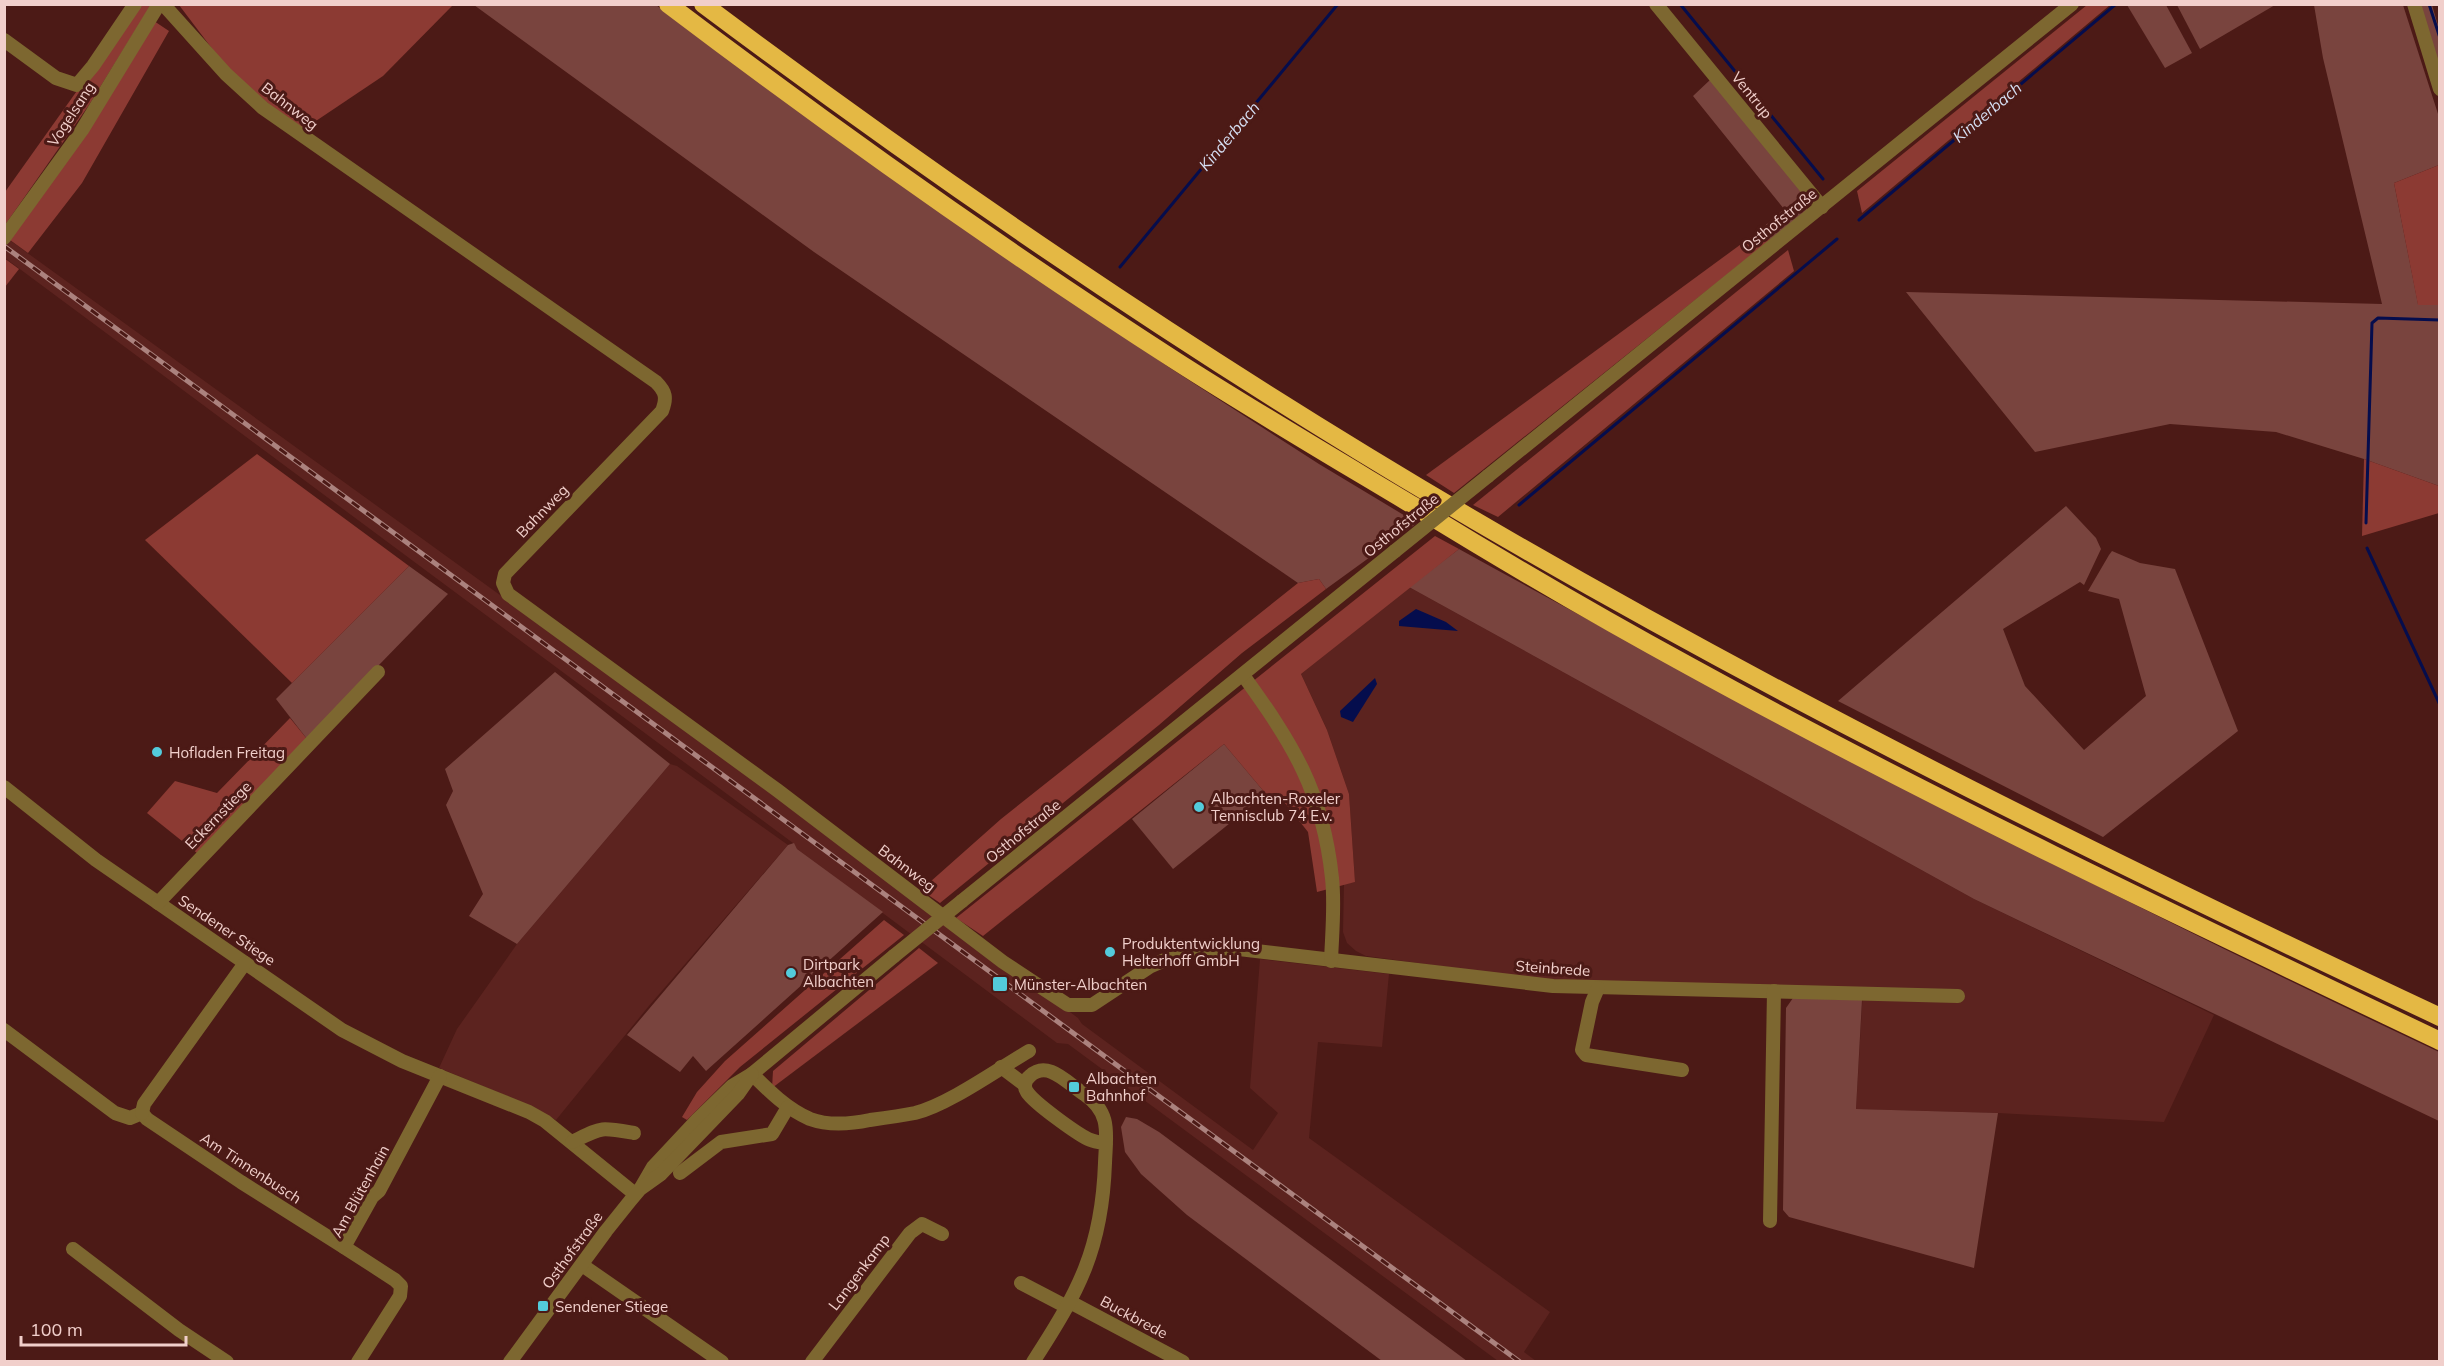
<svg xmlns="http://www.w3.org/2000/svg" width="2444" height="1366" viewBox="0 0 2444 1366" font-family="Mulish,sans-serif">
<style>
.built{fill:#5c231f}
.green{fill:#79443e}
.forest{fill:#8c3a33}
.water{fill:#050d4d}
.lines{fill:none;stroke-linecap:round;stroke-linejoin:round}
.stream{stroke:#050d4d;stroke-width:3}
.minor{stroke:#7d6730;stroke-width:14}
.highway{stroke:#e4b844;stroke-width:18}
.rail-casing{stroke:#ab827e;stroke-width:5}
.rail{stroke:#4c1a16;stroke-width:3;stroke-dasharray:9;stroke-linecap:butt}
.minor-bridge{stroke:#7d6730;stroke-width:14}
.poi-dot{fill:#53cbdb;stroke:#4c1a16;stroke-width:2}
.labels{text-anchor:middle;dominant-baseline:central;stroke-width:6;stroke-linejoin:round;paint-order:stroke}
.street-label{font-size:15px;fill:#f1cfcb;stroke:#4c1a16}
.poi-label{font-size:15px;fill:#f1cfcb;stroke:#4c1a16;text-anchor:start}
.water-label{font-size:16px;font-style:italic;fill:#d5def2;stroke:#4c1a16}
</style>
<rect width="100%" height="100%" fill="#4c1a16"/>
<g class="built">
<path d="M4,236L811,820L1078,1018L1082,1024L1253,1150L1278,1113L1250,1088L1260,959L1389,974L1382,1047L1318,1042L1309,1138L1550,1312L1524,1352L1536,1361H1498L1068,1044L1057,1043L797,849L793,843L5,258Z"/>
<path d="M1409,587L1974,899L2214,1015L2164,1122L1998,1113L1856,1109L1863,989L1553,981L1366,956L1356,951L1347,943L1343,932L1344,884L1355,882L1349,794L1327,730L1301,674Z"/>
<path d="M670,764L677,766L788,845L648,1007L556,1120L531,1106L439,1068L457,1029L517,944Z"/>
</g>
<g class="green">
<path d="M474,5H656L802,113L1170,368L1319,464L1417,523L1326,589L1319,579L1298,583L814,252Z"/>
<path d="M2127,5H2166L2192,53L2165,68Z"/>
<path d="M2177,5H2275L2200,49Z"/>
<path d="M2314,5H2403L2439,117V165L2394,183L2418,304L2439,305V486L2364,459L2276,432L2170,424L2035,452L1906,292L2382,304L2323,58Z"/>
<path d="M2415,5H2432L2439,29V81Z"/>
<path d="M1711,79L1808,195L1807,211L1770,240L1759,231L1784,209L1693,96Z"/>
<path d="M2066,506L2096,538L2101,549L2084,585L2080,582L2003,629L2025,686L2084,750L2146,696L2119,599L2088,591L2109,555L2112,551L2140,563L2175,569L2238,731L2103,837L1838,701Z"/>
<path d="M1459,549C1781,727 2107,896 2439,1052V1121L1974,899L1409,587Z"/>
<path d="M409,566L448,594L307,739L276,699Z"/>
<path d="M555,672L670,764L517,944L469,916L483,894L446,805L453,791L445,769Z"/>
<path d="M1224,744L1266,794L1173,869L1132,819Z"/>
<path d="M794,843L797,849L883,912L706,1071L693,1056L680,1072L627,1035L788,845Z"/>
<path d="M1793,998L1862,1000L1856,1109L1998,1113L1974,1268L1789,1217L1783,1210L1786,1008Z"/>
<path d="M1126,1117L1137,1119L1159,1132L1467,1361H1382L1187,1215L1141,1174L1125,1152L1121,1127Z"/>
</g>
<g class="forest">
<path d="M138,5H151L89,105L5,225V192Z"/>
<path d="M179,5H453L383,76L301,131L229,71Z"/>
<path d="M2087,5H2110L1862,213L1857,191Z"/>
<path d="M154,21L169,31L82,183L28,253L10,240L99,114Z"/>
<path d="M2439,165V305H2418L2394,183Z"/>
<path d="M1759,231L1770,240L1454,493L1426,475Z"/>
<path d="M1788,250L1794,271L1498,517L1473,505Z"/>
<path d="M4,258L19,269L5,287H4Z"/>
<path d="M257,454L409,566L292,683L145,540Z"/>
<path d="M2364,459L2439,486V513L2362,536Z"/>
<path d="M1435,536L1459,549L1301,674L1327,730L1349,794L1355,882L1317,892L1308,832L1277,793L1266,794L1224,744L983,936L956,918Z"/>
<path d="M1319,579L1326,589L1242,653L1159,725L940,903L921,890L1001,819L1298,583Z"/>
<path d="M290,718L307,739L197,853L147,813L175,781L217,793Z"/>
<path d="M884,920L904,935L740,1067L687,1120L682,1117L697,1092L725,1061Z"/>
<path d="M919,948L938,963L772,1088L773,1071Z"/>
</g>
<g class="water">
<path d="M1416,609L1446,622L1458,631L1399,626V621Z"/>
<path d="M1375,678L1377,684L1353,722L1341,717L1340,711Z"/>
</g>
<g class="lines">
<g class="stream">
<path d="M1680,4L1823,179"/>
<path d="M2429,4L2440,38"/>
<path d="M1859,220L2116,4"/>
<path d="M1120,267L1338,4"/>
<path d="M1519,505L1837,239"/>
<path d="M2366,523L2372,323L2378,318L2440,320"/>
<path d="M2367,548L2440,705"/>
</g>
<g class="minor">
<path d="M163,4L226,74L263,108L656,382C666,392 667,398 662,411L505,574L503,583L508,594L777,790L1003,962L1068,1005H1092L1151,966L1174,956L1201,950L1239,949L1553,986L1958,996"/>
<path d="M1656,4L1822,207"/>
<path d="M2414,4L2440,89"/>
<path d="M4,40L56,78L77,85L93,66L135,4"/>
<path d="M4,238L82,130L159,4"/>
<path d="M1488,476L2072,4"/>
<path d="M1243,675C1292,743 1323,791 1332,878C1335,905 1332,934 1331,961"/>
<path d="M4,787L96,860L342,1030L402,1061L529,1112L545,1121L635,1194"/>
<path d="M962,901L1395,551"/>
<path d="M158,903L378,672"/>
<path d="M1598,988L1592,1002L1582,1050L1586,1055L1682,1070"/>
<path d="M4,1030L115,1113L130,1118L142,1113"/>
<path d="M1001,1067L1025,1085"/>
<path d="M752,1074C769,1091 787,1109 810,1119C829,1126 851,1124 870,1120C885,1118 900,1116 915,1113C948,1105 998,1069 1029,1051"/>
<path d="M142,1113L147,1119L241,1182L344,1247"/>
<path d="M142,1113L144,1104L245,963"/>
<path d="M572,1142C603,1127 599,1127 634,1133"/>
<path d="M680,1173L721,1142L772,1134L788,1107"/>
<path d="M642,1186L653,1167L697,1120L732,1086L752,1074L894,956"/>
<path d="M1770,1221L1774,991"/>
<path d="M73,1249L179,1330L227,1362"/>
<path d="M582,1265L722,1362"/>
<path d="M1021,1283L1067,1307"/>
<path d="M1070,1302L1183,1362"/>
<path d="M358,1362L400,1296L401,1286L395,1280L344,1247L372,1197L379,1191L440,1076"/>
<path d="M510,1362L606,1231L630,1201L640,1189L661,1174L738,1094L752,1074"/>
<path d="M812,1362L910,1233L922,1224L942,1234"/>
<path d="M1033,1362C1079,1291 1102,1249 1105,1163C1106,1134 1112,1113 1084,1094C1068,1084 1048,1059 1030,1076C1025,1080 1023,1086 1027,1092C1034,1103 1076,1133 1088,1139C1094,1142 1100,1142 1106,1144"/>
</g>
<g class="highway">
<path d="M668,4C833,129 1002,249 1176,361C1254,411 1334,458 1414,506C1505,562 1597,616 1691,667C1935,801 2188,921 2440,1041"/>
<path d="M703,4C962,198 1231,380 1512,542C1813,716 2125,869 2440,1017"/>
</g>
<defs>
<path id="rail" d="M4,246L1520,1362"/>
</defs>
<use href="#rail" class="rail-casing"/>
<use href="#rail" class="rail"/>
<g class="minor-bridge">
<path d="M1395,551L1488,476"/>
<path d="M894,956L962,901"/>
</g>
</g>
<g class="poi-dot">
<circle cx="157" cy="752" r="6"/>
<circle cx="1199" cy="807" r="6"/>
<circle cx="1110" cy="952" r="6"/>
<circle cx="791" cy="973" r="6"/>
<rect x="992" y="976" width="16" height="16" rx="3"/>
<rect x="1068" y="1081" width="12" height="12" rx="3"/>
<rect x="537" y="1300" width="12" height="12" rx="3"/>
</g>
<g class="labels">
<g class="street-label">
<text transform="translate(1752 95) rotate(51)">Ventrup</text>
<text transform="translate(290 106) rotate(38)">Bahnweg</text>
<text transform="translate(71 114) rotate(-57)">Vogelsang</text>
<text transform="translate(1779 220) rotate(-39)">Osthofstraße</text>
<text transform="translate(542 511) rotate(-46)">Bahnweg</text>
<text transform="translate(1401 525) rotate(-39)">Osthofstraße</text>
<text transform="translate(218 815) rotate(-46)">Eckernstiege</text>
<text transform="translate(1023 831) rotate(-39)">Osthofstraße</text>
<text transform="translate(907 868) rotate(37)">Bahnweg</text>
<text transform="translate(227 930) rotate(34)">Sendener Stiege</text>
<text transform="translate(1553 968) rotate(4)">Steinbrede</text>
<text transform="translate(251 1168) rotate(33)">Am Tinnenbusch</text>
<text transform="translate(360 1191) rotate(-61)">Am Blütenhain</text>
<text transform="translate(572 1250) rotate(-54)">Osthofstraße</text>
<text transform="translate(859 1272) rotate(-53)">Langenkamp</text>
<text transform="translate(1134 1317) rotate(28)">Buckbrede</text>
</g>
<g class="poi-label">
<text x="169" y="752">Hofladen Freitag</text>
<text x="1211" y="798">Albachten-Roxeler<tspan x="1211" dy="17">Tennisclub 74 E.v.</tspan></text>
<text x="1122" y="943">Produktentwicklung<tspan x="1122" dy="17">Helterhoff GmbH</tspan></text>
<text x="803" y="964">Dirtpark<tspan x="803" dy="17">Albachten</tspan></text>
<text x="1014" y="984">Münster-Albachten</text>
<text x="1086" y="1078">Albachten<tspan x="1086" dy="17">Bahnhof</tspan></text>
<text x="555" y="1306">Sendener Stiege</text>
</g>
<g class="water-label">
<text transform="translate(1987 112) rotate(-40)">Kinderbach</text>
<text transform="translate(1229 136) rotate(-50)">Kinderbach</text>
</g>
</g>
<rect width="2444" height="1366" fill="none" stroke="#f1cfcb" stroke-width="12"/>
<path d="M21 1336v9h165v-9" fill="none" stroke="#f1cfcb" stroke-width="3"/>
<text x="30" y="1336" font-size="18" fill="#f1cfcb" stroke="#4c1a16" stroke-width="4.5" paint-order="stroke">100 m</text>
</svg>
